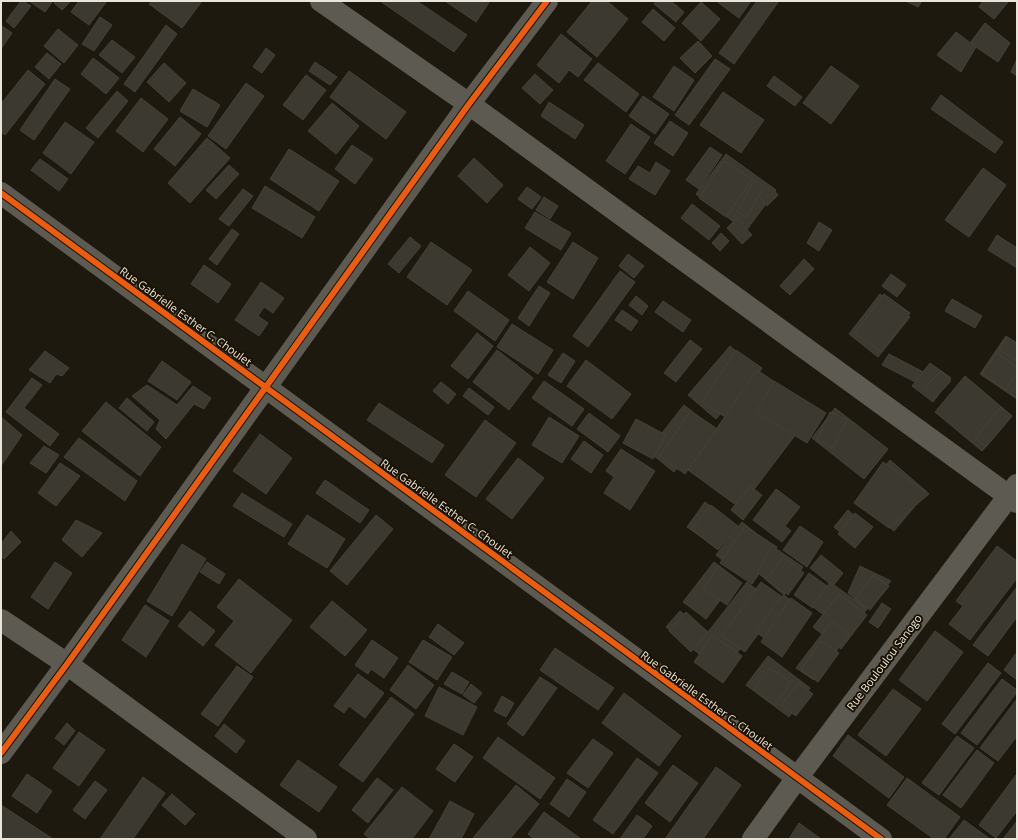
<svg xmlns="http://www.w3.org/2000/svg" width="1018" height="840" viewBox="0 0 1018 840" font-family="'Open Sans',sans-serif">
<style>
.building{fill:#3b3930;stroke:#434138}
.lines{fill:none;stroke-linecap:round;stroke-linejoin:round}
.minor{stroke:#5d5a52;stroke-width:22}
.cycleway-casing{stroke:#1a1202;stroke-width:8}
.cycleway{stroke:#e95d12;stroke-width:6}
.labels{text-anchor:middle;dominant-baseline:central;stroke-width:4;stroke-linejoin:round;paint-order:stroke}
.street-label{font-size:11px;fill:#eae4d9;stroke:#1a1202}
</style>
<rect width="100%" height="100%" fill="#1e190f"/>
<g class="building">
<path d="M21,1H23L31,6L14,28L6,21Z"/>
<path d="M29,1H53L45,12Z"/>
<path d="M56,1H71L62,10L54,3Z"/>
<path d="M79,1H107L89,25L71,12Z"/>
<path d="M152,1H202L182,28L149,4Z"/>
<path d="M380,1H417L467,35L454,52Z"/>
<path d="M445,1H490L476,22Z"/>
<path d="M592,1H607L628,19L597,57L567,32Z"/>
<path d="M656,1H671L684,12L676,22L654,4Z"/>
<path d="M716,1H751L739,18Z"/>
<path d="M757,1H779L734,64L719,53Z"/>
<path d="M906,1H922L918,7Z"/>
<path d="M983,1H1009L994,19L979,7Z"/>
<path d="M701,2L720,19L701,41L682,23Z"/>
<path d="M653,9L675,28L664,41L642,22Z"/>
<path d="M100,17L112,25L94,51L82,44Z"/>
<path d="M985,23L1010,43L998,62L970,43Z"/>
<path d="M166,25L177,34L135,92L124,84Z"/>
<path d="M2,26L12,33L1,49V27Z"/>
<path d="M58,29L78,45L64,63L44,46Z"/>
<path d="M956,32L976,47L961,72L937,55Z"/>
<path d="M561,34L592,59L578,77L569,70L559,83L537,65Z"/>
<path d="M112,40L135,57L122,73L99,55Z"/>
<path d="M698,41L712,56L695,73L680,58Z"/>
<path d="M266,48L275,55L262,73L253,67Z"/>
<path d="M47,53L61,64L49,79L35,67Z"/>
<path d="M93,58L119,78L106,94L81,74Z"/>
<path d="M715,59L730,69L689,125L675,115Z"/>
<path d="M1016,61H1017V76L1011,72Z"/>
<path d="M315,62L337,77L330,85L309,71Z"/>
<path d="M164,63L186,83L169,102L147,82Z"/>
<path d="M598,63L639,94L626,112L584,80Z"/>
<path d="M674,66L694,80L674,111L653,97Z"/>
<path d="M831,66L859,86L831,124L803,103Z"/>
<path d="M28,70L45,84L5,135L1,132V104Z"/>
<path d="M349,71L406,112L386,139L330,97Z"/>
<path d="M535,74L553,90L540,104L522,88Z"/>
<path d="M306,75L326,90L303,120L283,105Z"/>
<path d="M774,76L802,97L795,106L767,86Z"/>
<path d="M55,79L70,89L34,140L20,130Z"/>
<path d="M246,83L264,96L226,149L208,136Z"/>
<path d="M193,89L220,105L207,127L180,111Z"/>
<path d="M117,91L128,101L98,138L86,128Z"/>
<path d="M723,92L764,120L741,153L700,125Z"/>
<path d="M941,95L1003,142L995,153L931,109Z"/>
<path d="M643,96L669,114L655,134L629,116Z"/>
<path d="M141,98L168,119L143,152L116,131Z"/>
<path d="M549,102L584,125L575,139L541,116Z"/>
<path d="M332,103L359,126L336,154L308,131Z"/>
<path d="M180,117L201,134L175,166L154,149Z"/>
<path d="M670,121L688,133L673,156L654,143Z"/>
<path d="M65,122L94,142L71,174L43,153Z"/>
<path d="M631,124L650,137L625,174L606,161Z"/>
<path d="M207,138L230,158L190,203L168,183Z"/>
<path d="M352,145L373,159L355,184L335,169Z"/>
<path d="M710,147L722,155L699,189L686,180Z"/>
<path d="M289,149L339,181L319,211L270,179Z"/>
<path d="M726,154L776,190L746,231L696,194Z"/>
<path d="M474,158L503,185L487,203L458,176Z"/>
<path d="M40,159L68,179L59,191L31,170Z"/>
<path d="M724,161L752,179L726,217L699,198Z"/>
<path d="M656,162L670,171L655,195L629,179L638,166L650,173Z"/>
<path d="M229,165L239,174L216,199L206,190Z"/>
<path d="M983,168L1006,185L969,237L945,220Z"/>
<path d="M754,180L764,186L747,217L737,212Z"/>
<path d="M265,186L315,217L302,238L252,208Z"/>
<path d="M770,186L778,195L767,206L759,196Z"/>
<path d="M527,187L541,197L532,209L518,199Z"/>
<path d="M243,189L253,196L229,226L219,219Z"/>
<path d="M544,197L558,206L550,219L536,210Z"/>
<path d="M692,204L720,226L709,240L681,218Z"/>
<path d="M535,212L571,233L561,250L525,228Z"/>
<path d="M737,218L752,235L742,244L727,228Z"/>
<path d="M819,222L832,230L819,251L807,243Z"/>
<path d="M232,229L239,234L217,265L209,259Z"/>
<path d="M721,233L729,241L720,251L712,243Z"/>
<path d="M997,235L1017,248V268L988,250Z"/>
<path d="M410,237L421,246L399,273L388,264Z"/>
<path d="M431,242L472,270L447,305L407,277Z"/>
<path d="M573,242L598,258L573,299L547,282Z"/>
<path d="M530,247L550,263L529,291L508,275Z"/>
<path d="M628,254L644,266L634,278L619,266Z"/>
<path d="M804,259L814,269L790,295L780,286Z"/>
<path d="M204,265L231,284L218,303L191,284Z"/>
<path d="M620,271L635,282L588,347L573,336Z"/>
<path d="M891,274L906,285L897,297L882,286Z"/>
<path d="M261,282L284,298L273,313L264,307L258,316L268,323L259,336L235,320Z"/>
<path d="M539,286L550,293L529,326L518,318Z"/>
<path d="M468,291L509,320L495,341L454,311Z"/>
<path d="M880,294L910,317L878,357L849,334Z"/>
<path d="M884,294L910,313L882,352L855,333Z"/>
<path d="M636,296L648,306L642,315L629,305Z"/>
<path d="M952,299L982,316L975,328L945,311Z"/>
<path d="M663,301L691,320L683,332L655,312Z"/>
<path d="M622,310L638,321L631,331L615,320Z"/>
<path d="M512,324L553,350L538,374L497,347Z"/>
<path d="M477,333L493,346L468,379L451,366Z"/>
<path d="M1006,336L1017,343V399L980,374Z"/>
<path d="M1007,337L1017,344V361L999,349Z"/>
<path d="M690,340L702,349L676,382L664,373Z"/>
<path d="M730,346L757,370L716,419L688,395Z"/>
<path d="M497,350L533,378L509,410L473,382Z"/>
<path d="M736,350L762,368L728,419L702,402Z"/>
<path d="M45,351L69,368L62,376L56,374L50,383L29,370Z"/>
<path d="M563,353L575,361L561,383L548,375Z"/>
<path d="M997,353L1017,367V374L1005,390L982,373Z"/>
<path d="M889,354L929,375L923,386L882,365Z"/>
<path d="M586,360L631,394L612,419L567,386Z"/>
<path d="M162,361L191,382L177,400L148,381Z"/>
<path d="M930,363L951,378L933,402L912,386Z"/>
<path d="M757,370L815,409L740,508L688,470Z"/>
<path d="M941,371L951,381L935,398L925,387Z"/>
<path d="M965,376L1012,416L982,451L935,412Z"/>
<path d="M32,378L42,385L24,408L59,434L50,446L6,412Z"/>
<path d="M544,381L584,409L572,426L532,398Z"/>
<path d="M774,381L826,413L807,443L756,412Z"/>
<path d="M441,382L456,394L448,404L433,391Z"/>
<path d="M147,385L177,405L193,386L211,398L204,409L194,404L166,439L156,429L160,420L132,396Z"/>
<path d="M1017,385V398L1011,394Z"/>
<path d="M469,388L494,407L488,415L463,396Z"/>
<path d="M127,398L154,422L147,431L119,408Z"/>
<path d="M106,402L161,447L140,476L82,431Z"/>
<path d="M379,403L444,445L432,463L367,420Z"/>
<path d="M684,405L710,426L674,472L648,451Z"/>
<path d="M1001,407L1012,416L986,447L975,438Z"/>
<path d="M835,408L888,449L864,479L812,438Z"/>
<path d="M691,411L717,429L685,474L659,456Z"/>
<path d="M830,412L847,420L833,448L817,440Z"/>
<path d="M589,413L620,436L608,452L577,429Z"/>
<path d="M1,417L22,435L1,466Z"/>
<path d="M549,417L579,436L562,463L532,445Z"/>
<path d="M636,419L666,435L653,459L623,443Z"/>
<path d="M485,420L516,443L476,497L445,475Z"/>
<path d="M260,434L292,458L266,494L233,471Z"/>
<path d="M79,438L137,481L125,501L64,457Z"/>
<path d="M584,441L603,455L591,473L571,459Z"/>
<path d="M44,446L59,455L46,473L30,463Z"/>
<path d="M621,449L655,471L630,510L604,493L614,477L606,471Z"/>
<path d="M518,458L544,478L512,519L486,499Z"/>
<path d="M890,460L927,492L894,531L856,500Z"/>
<path d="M883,462L929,494L889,528L854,503Z"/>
<path d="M60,463L80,476L56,506L38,493Z"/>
<path d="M325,480L369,510L360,523L316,493Z"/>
<path d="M750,486L762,495L743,520L731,510Z"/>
<path d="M776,489L800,507L785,526L791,531L782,542L753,520Z"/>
<path d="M242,493L292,524L284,537L233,506Z"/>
<path d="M705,502L731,522L713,545L687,527Z"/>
<path d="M711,505L738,526L718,550L691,529Z"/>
<path d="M848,510L870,530L856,546L834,527Z"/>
<path d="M855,513L873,527L855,548L838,534Z"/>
<path d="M307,515L345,539L327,568L288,544Z"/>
<path d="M376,515L393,529L347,585L330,571Z"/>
<path d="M76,520L102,533L82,557L62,540Z"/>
<path d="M742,522L772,546L746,579L716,555Z"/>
<path d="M745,526L777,547L752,584L720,563Z"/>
<path d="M800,526L823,542L807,567L783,550Z"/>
<path d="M11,531L21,542L4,559L1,556V544Z"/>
<path d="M182,544L206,559L172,616L147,601Z"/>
<path d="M772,546L803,567L784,595L757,572Z"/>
<path d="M997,546L1017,561V578L970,640L949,624L963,606L956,601Z"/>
<path d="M821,555L843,573L833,586L810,568Z"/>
<path d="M783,557L804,573L788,595L766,579Z"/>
<path d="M55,562L72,573L48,609L31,597Z"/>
<path d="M207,562L225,574L219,584L200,572Z"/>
<path d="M714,562L736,579L706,619L683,602Z"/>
<path d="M719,566L742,583L727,605L703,589Z"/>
<path d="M860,566L891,581L867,609L848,593Z"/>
<path d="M809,573L827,586L813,608L794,595Z"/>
<path d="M873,575L889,586L870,610L855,599Z"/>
<path d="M239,579L292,620L251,673L215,645L234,621L217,607Z"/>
<path d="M747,582L775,604L722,672L694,650Z"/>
<path d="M761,582L784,598L745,652L722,636Z"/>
<path d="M830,582L867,609L849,634L812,606Z"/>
<path d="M1017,587V617L988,656L973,645Z"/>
<path d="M839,594L867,615L841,649L813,627Z"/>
<path d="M784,595L808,614L780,650L756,632L775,604Z"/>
<path d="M791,598L812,613L782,657L761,642Z"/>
<path d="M332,601L367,630L345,656L310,627Z"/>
<path d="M882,603L891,609L878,628L869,622Z"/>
<path d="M145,605L169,621L146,657L122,640Z"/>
<path d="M190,611L215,631L203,646L178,626Z"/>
<path d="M680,611L703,631L689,647L666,627Z"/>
<path d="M686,612L708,632L691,652L669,631Z"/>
<path d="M832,621L849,634L814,680L796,668Z"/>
<path d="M438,624L464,643L454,655L429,637Z"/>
<path d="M935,631L963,652L927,701L899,680Z"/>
<path d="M712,635L742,656L723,683L694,662Z"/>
<path d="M372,640L398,658L384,678L371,669L368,674L355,665Z"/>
<path d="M423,640L452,657L437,680L409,662Z"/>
<path d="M821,641L839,653L818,682L801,670Z"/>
<path d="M555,648L614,688L598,710L540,670Z"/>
<path d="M1017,652V680L1004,670Z"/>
<path d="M768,656L810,688L789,717L746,685Z"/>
<path d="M988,663L1001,673L955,734L942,724Z"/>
<path d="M408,665L434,685L416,709L390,690Z"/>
<path d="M237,666L253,677L218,726L201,714Z"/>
<path d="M769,668L791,682L776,705L754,690Z"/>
<path d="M452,672L469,682L462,694L444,684Z"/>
<path d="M358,674L384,693L365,718L349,706L344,713L334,706Z"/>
<path d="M540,677L557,688L523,736L507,724Z"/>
<path d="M1002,679L1017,690V692L977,745L961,733Z"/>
<path d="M799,683L813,694L796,716L781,705Z"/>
<path d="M471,684L482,693L474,703L463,695Z"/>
<path d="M439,687L477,707L463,735L425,716Z"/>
<path d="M893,689L921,709L886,756L858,735Z"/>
<path d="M624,693L681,736L659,766L602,723Z"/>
<path d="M502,696L514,703L506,717L494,711Z"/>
<path d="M391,697L414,714L363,782L339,765Z"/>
<path d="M1017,699V736L998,761L980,748Z"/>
<path d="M67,723L75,731L64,745L55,738Z"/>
<path d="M224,724L245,741L236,753L215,736Z"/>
<path d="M79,732L105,750L79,786L53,768Z"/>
<path d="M848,735L904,777L889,798L833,756Z"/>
<path d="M957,736L974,748L939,795L922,783Z"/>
<path d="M498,737L555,778L540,799L483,758Z"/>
<path d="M593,739L613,753L588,788L567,773Z"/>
<path d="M454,744L473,757L455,782L436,769Z"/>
<path d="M977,750L994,763L961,808L943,795Z"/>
<path d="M637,758L658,773L613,834L593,820Z"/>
<path d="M298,760L337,787L319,812L280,785Z"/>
<path d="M673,765L698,783L670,822L645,803Z"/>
<path d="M716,767L741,785L703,839H665Z"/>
<path d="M27,774L52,791L37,813L12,796Z"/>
<path d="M1016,775L1017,811L996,838L979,825Z"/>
<path d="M143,777L165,793L133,839H100Z"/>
<path d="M377,778L393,790L368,823L352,810Z"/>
<path d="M907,778L960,817L944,839H934L887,805Z"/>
<path d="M567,779L586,792L569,817L550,804Z"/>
<path d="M95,781L107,790L85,819L73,810Z"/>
<path d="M516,785L539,804L510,839H474L473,838Z"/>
<path d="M402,787L433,811L412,839H370L364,834Z"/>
<path d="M172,794L195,814L185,825L162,805Z"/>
<path d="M450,801L474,814L461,839H429Z"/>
<path d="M1,805L53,839H1Z"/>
<path d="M544,812L581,839H534L528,834Z"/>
<path d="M637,815L652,826L643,839H620Z"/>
<path d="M964,820L990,839H949Z"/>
<path d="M1017,821V839H1003Z"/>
<path d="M799,823L821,839H789Z"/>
</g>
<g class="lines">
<g class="minor">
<path d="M321,1L469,104L1017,502"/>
<path d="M1,193L881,839"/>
<path d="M1,620L67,664L306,839"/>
<path d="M1,753L67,664L469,104L547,1"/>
<path d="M753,839L797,778L1017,485"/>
</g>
<defs>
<g id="cycleway">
<path d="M1,193L881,839"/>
<path d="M1,753L67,664L469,104L547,1"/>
</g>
</defs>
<use href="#cycleway" class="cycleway-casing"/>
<use href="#cycleway" class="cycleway"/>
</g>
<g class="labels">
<g class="street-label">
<text transform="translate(186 316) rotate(36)">Rue Gabrielle Esther C. Choulet</text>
<text transform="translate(447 508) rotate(36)">Rue Gabrielle Esther C. Choulet</text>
<text transform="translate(884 662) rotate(-53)">Rue Bouloulou Sanogo</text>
<text transform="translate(707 700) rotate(36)">Rue Gabrielle Esther C. Choulet</text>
</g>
</g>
<rect width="1018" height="840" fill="none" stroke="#eae4d9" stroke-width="4"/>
</svg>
